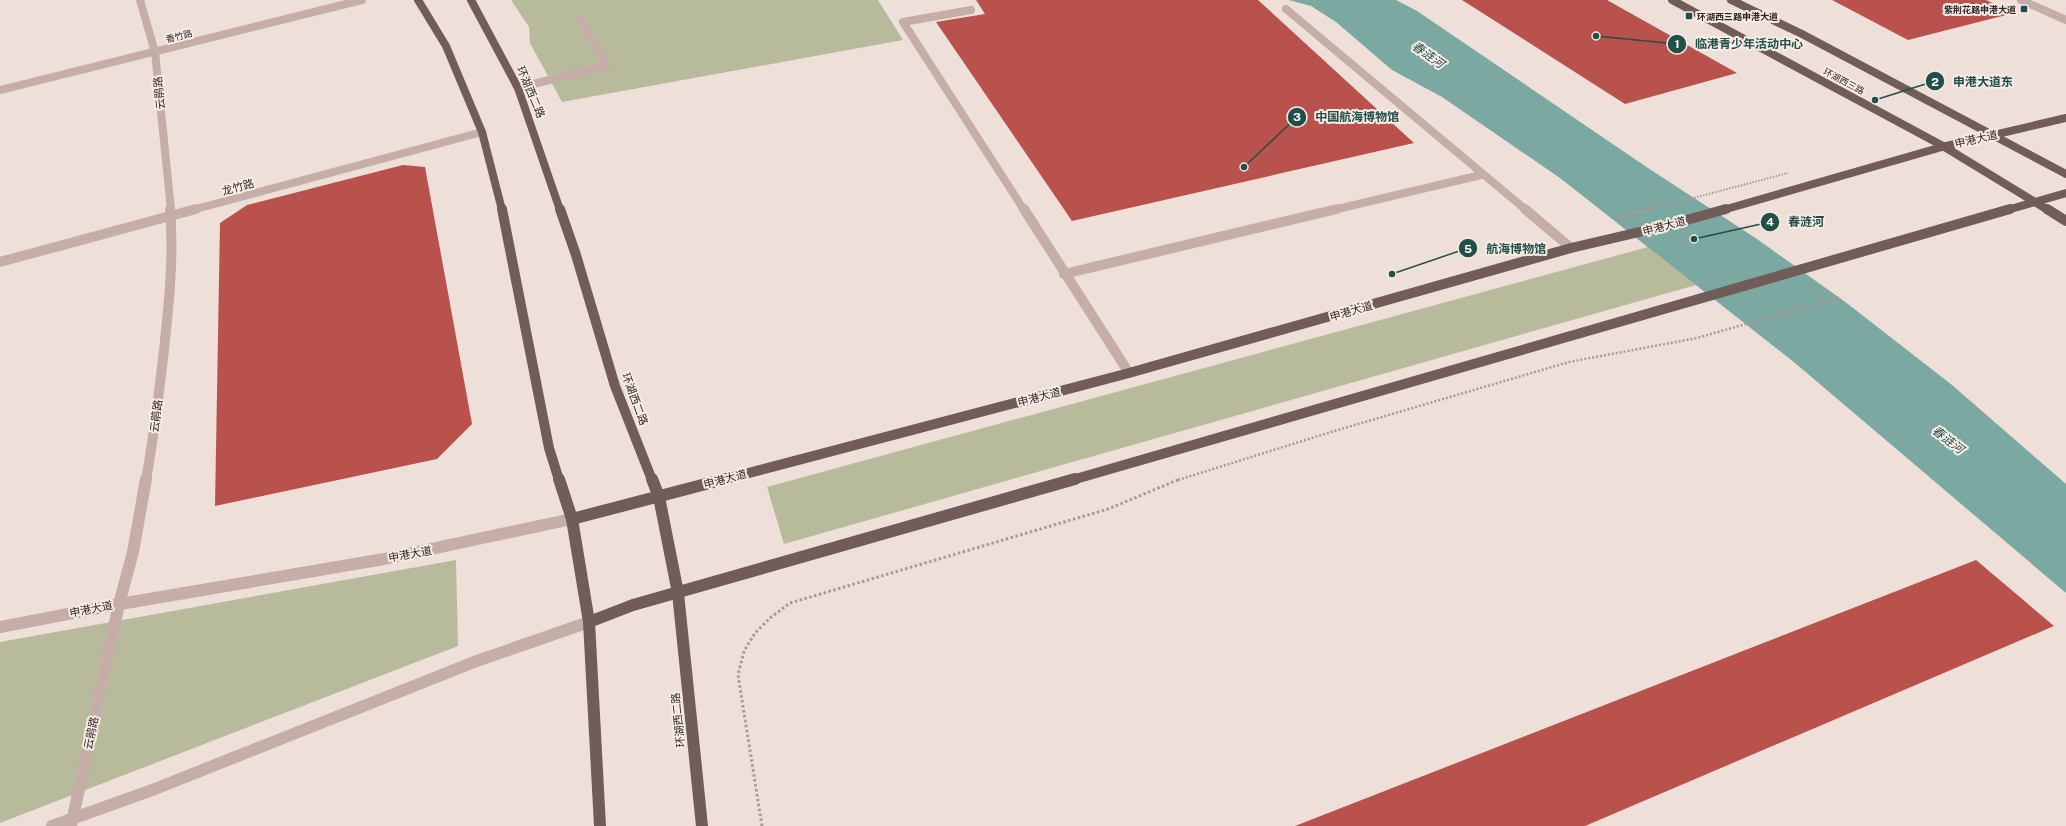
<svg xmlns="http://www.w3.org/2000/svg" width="2066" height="826" viewBox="0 0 2066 826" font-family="'Public Sans','Noto Sans SC',sans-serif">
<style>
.green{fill:#b7bb9b}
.water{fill:#7ba8a1}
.building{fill:#b9514c}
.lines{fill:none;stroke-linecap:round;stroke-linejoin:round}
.path-far2{stroke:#b09891;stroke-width:2;stroke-dasharray:1.5 1.5;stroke-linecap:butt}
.path-far1{stroke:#b09891;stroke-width:2.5;stroke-dasharray:2 2;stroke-linecap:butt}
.path{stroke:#b09891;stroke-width:3;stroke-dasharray:2.5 2.5;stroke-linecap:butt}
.minor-far2{stroke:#c5aea7;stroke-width:8}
.minor-far1{stroke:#c5aea7;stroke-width:10}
.minor{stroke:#c5aea7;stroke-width:12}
.major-far2{stroke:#725c59;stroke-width:8}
.major-far1{stroke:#725c59;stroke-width:10}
.major{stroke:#725c59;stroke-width:12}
.poi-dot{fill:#214f49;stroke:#f6ebe5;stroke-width:1.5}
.labels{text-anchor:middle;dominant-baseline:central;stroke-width:4;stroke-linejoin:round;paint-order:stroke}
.far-poi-label{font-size:9px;font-weight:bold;fill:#322826;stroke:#f6ebe5;text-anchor:end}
.far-street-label{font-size:9px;fill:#322826;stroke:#f6ebe5}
.street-label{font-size:11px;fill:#322826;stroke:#f6ebe5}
.water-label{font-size:12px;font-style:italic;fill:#214f49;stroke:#f6ebe5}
.leader{fill:none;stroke:#214f49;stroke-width:1.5}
.callout-dot{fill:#214f49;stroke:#f6ebe5;stroke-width:1.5}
.mark-label{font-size:12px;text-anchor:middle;font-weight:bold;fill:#fff}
.callout-label{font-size:12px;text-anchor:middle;font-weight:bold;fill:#214f49;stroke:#f6ebe5;stroke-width:4;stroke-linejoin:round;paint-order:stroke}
</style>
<rect width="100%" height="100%" fill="#eee0d9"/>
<g class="green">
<path d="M511,0H878L903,40L562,102L530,43L529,27Z"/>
<path d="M1648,247L1696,285L784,544L767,487Z"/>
<path d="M456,560L458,646L0,823V642Z"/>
</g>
<path class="water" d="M1289,0H1396L1417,11L1648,168L1757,239L1844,301L1952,385L2066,484V593L1795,363L1560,178L1442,97L1392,70L1336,22L1311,6Z"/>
<g class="building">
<path d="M976,0H1258L1414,143L1072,221L936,22L985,14Z"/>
<path d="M1462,0H1607L1737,73L1625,104Z"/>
<path d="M1832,0H1986L2014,13L1908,40Z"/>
<path d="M403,165L425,167L472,424L437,459L215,506L220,223L247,205Z"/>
<path d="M1976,560L2054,626L1585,826H1295Z"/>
</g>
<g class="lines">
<path class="path-far2" d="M1648,210L1788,173"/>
<g class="path-far1">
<path d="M1619,218L1652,209"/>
<path d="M1178,480L1331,432L1569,362L1697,338L1840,297"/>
</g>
<path class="path" d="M762,826L738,675L744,651L755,633L770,618L790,603L1108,509L1180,479"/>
<g class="minor-far2">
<path d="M140,0L155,52L171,210"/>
<path d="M2021,0L2066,20"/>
<path d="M1286,9L1526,210"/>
<path d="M971,10L903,22L1024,210"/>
<path d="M518,88L608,65L580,20"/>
<path d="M0,90L362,0"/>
<path d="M192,210L482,132"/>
<path d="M1333,210L1481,175"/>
</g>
<g class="minor-far1">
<path d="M1024,209L1129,373"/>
<path d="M1525,209L1571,248"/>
<path d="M0,262L196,209"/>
<path d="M1064,274L1337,209"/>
<path d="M146,480C154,436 159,393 164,350C169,303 174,256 170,209"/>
</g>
<g class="minor">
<path d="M0,627L120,604L384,559L572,519"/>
<path d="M52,826L155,789L474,662L589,622"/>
<path d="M71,826L119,604L133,552L146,479"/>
</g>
<g class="major-far2">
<path d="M418,0L446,46L482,132L502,210"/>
<path d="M471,0L518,88L560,210"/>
<path d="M1672,0L1943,146L2048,210"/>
<path d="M1731,0L1802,34L2066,174"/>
<path d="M1723,210L1942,147L2066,118"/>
<path d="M2007,210L2066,193"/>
</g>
<g class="major-far1">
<path d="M502,209L549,448L559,480"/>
<path d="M560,209L576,255L615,386L652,480"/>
<path d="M2047,209L2066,221"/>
<path d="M722,480L1129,373L1571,248L1665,226L1726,209"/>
<path d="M1072,480L2010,209"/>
</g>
<g class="major">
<path d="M559,479L572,519L589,622L600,826"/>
<path d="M652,479L659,497L678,593L702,826"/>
<path d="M572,519L725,479"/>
<path d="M589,622L633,605L1075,479"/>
</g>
</g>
<g class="poi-dot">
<rect x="2020" y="5" width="8" height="8" rx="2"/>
<rect x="1685" y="12" width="8" height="8" rx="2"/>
</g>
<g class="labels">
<g class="far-poi-label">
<text x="2016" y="9">紫荆花路申港大道</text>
<text x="1697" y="16" text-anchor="start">环湖西三路申港大道</text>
</g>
<g class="far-street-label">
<text transform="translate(179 36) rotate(-14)">香竹路</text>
<text transform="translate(1844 81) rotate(28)">环湖西三路</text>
</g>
<g class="street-label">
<text transform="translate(531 92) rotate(67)">环湖西二路</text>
<text transform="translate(159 93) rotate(-96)">云鹃路</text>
<text transform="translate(1976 139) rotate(-13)">申港大道</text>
<text transform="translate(238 187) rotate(-15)">龙竹路</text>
<text transform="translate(1664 226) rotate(-15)">申港大道</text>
<text transform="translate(1351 311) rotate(-16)">申港大道</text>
<text transform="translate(1039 397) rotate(-15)">申港大道</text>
<text transform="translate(635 399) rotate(70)">环湖西二路</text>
<text transform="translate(156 416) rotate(-83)">云鹃路</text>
<text transform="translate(725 479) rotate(-15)">申港大道</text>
<text transform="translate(410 554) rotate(-10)">申港大道</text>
<text transform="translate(91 609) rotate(-11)">申港大道</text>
<text transform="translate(678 720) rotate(-96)">环湖西二路</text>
<text transform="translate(91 733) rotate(-78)">云鹃路</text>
</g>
<g class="water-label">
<text transform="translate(1428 55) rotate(35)">春涟河</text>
<text transform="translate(1948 440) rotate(38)">春涟河</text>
</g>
</g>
<path class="leader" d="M1596 36L1677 44M1875 100L1935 81M1244 167L1297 117M1694 239L1770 222M1392 274L1468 248"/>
<g class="callout-dot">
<circle cx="1596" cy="36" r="4"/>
<circle cx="1875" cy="100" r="4"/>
<circle cx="1244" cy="167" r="4"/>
<circle cx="1694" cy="239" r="4"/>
<circle cx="1392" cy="274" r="4"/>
<circle cx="1677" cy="44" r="10"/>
<circle cx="1935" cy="81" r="10"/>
<circle cx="1297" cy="117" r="10"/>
<circle cx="1770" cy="222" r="10"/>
<circle cx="1468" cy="248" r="10"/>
</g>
<g class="mark-label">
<text x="1677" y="48">1</text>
<text x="1935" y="86">2</text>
<text x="1297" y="121">3</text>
<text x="1770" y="226">4</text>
<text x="1468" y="253">5</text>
</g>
<g class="callout-label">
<text x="1749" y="48">临港青少年活动中心</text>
<text x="1983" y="86">申港大道东</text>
<text x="1357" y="121">中国航海博物馆</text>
<text x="1806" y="226">春涟河</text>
<text x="1516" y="253">航海博物馆</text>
</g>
</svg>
